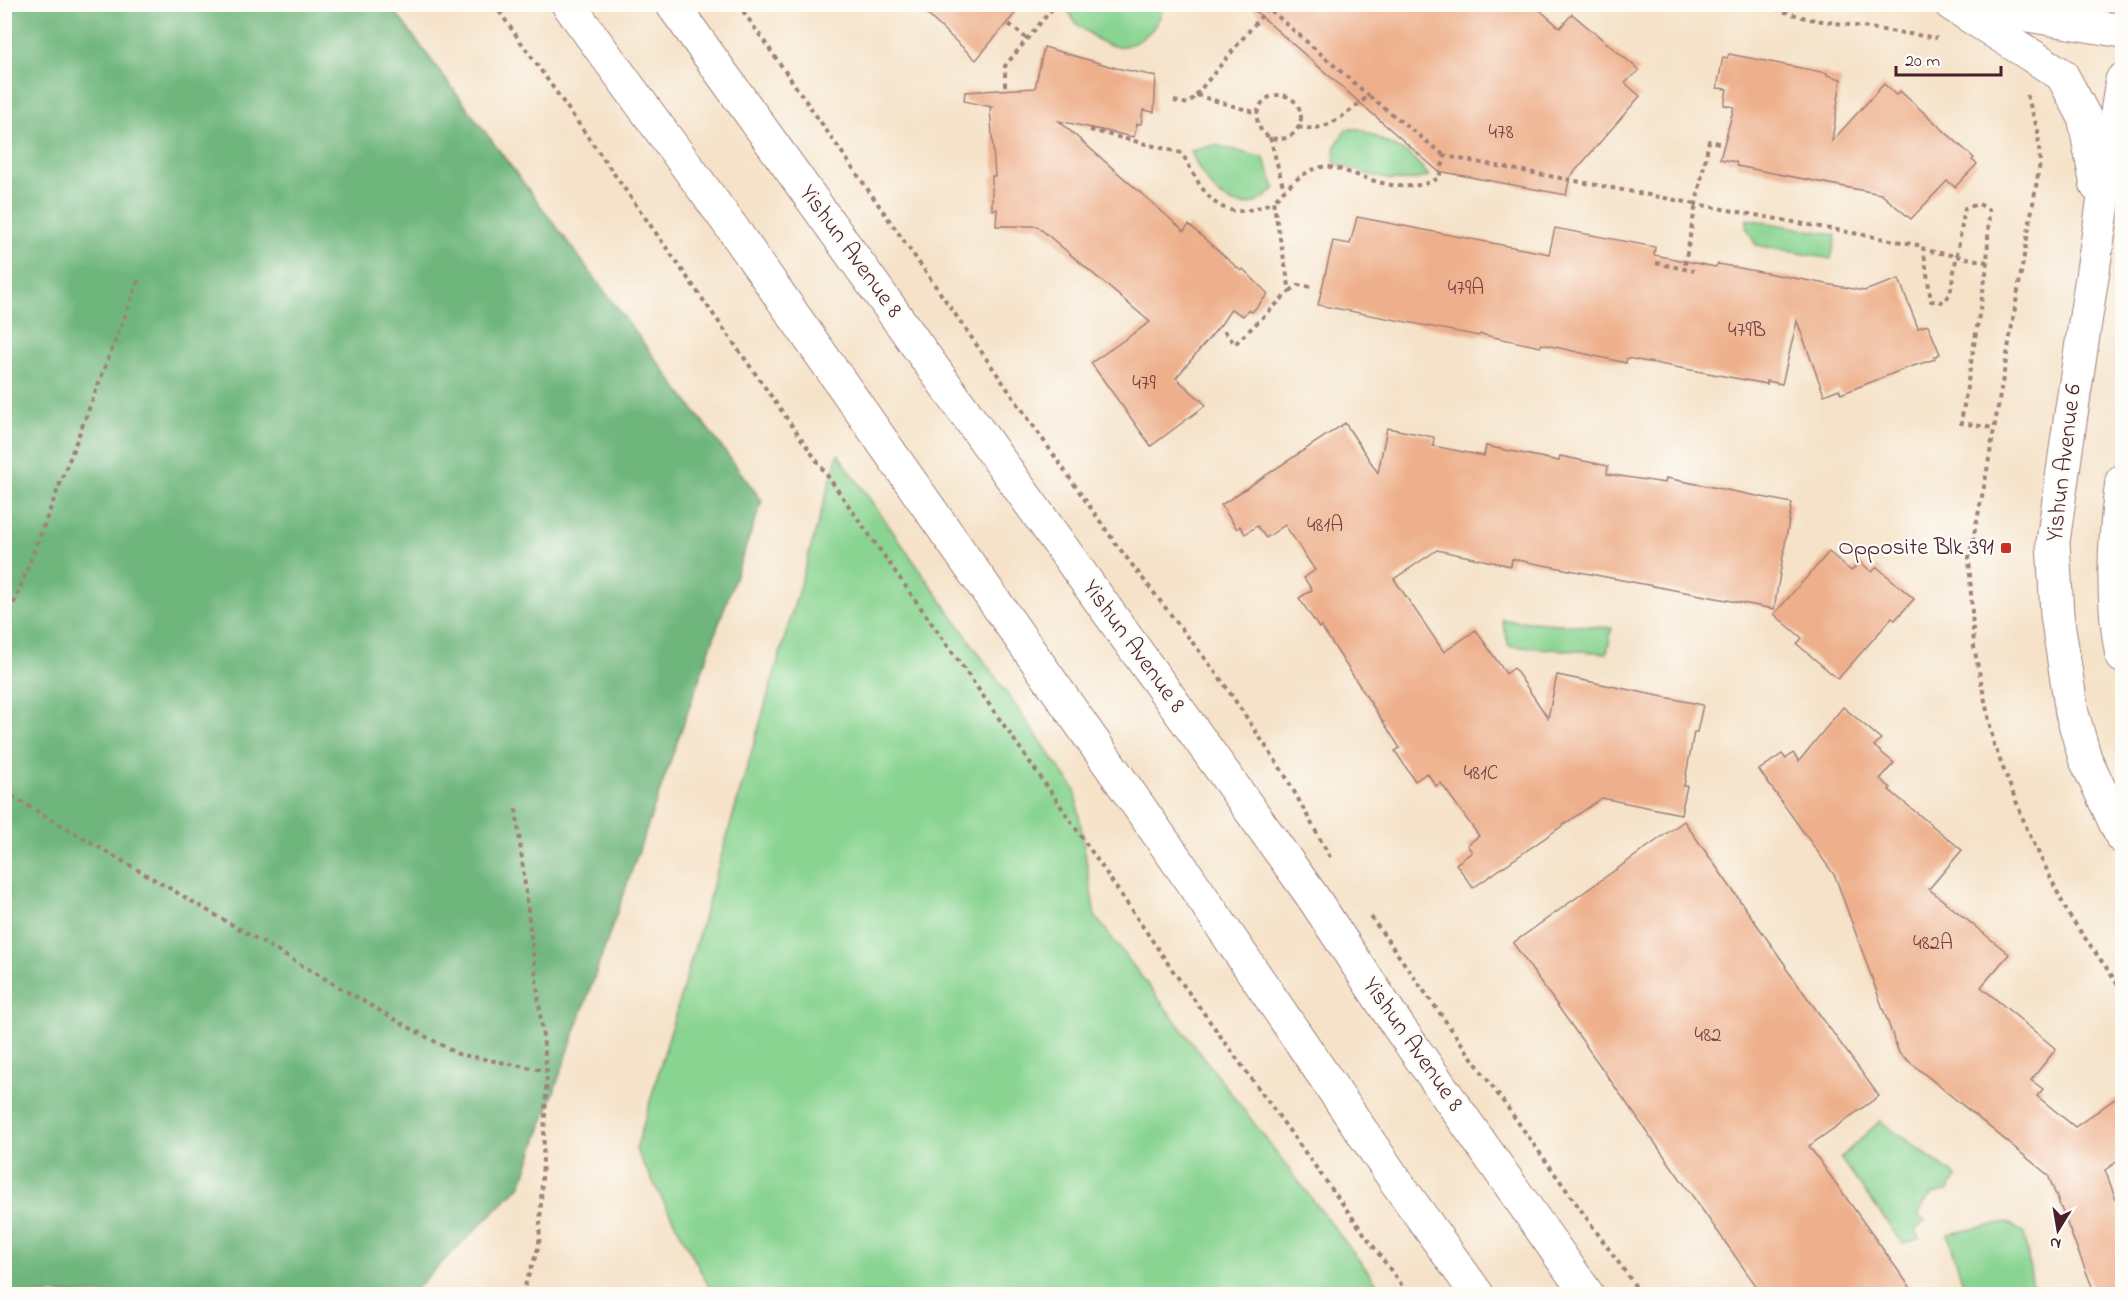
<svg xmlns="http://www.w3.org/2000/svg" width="2127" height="1299" viewBox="0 0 2127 1299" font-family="'Indie Flower',sans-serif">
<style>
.green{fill:#89d491;stroke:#6a7a5e;stroke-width:1.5}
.forest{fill:#6eb67b;stroke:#5c6a53;stroke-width:1.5}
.building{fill:#eeb08c}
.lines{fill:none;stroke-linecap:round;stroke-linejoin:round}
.street-casing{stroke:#a0807a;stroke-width:35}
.secondary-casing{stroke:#a0807a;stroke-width:35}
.primary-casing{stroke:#a0807a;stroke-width:35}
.path{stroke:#a0807a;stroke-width:4;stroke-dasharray:4.5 4.5;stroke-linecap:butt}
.street{stroke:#fff;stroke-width:33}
.secondary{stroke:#fff;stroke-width:33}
.primary{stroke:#fff;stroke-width:33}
.poi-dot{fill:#c8321e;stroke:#fdfcf7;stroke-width:2}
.labels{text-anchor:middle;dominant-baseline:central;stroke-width:4.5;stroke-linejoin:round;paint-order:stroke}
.number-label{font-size:21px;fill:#734343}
.street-label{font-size:24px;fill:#4a1f2b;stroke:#fdfcf7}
.poi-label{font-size:24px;fill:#4a1f2b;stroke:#fdfcf7;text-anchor:end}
</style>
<rect width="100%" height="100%" fill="#fdfcf7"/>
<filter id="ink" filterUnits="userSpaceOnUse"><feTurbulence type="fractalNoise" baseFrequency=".0167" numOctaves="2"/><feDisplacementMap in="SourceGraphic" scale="12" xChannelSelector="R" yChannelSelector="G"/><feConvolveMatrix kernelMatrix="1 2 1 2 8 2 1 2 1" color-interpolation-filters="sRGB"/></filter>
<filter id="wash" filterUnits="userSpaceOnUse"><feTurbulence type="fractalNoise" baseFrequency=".008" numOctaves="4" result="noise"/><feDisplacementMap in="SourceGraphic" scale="24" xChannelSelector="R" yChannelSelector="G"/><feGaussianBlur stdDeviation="1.35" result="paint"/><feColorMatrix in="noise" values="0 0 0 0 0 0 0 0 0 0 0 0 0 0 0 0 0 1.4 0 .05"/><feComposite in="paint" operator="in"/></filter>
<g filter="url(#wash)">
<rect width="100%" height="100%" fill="#f5e2c8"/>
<g class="green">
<path d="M1164,5C1159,28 1136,52 1110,45C1102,44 1095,38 1089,33C1078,26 1069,19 1068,5Z"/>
<path d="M1346,129H1360L1411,155L1429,176C1394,188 1367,173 1334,163L1336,145Z"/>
<path d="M1215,145L1264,158L1275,188C1238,228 1205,188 1191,151Z"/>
<path d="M1747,219L1836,235L1831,259L1756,245L1746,227Z"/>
<path d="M838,454L1075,790L1095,916L1385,1294H713L636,1150Z"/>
<path d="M1502,620L1612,628L1607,653L1509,646Z"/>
<path d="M1880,1121L1957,1177L1947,1191C1932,1192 1921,1200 1919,1216L1925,1221L1916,1230L1920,1238L1903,1244L1840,1158Z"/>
<path d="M2007,1222L2024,1233L2034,1294H1966L1948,1234Z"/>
</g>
<path class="forest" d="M5,4L390,5L762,501L521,1185L410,1294H5Z"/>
<g id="blocks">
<g class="building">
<path d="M916,4H1023L976,60Z"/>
<path d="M1247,4H1533L1560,28L1572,14L1639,70L1625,83L1640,96L1570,177L1566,195L1438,171Z"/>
<path d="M1044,47L1116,68L1156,76L1154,112L1143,110L1141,124H1137L1134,137L1059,121L1184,231L1189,225L1241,271L1243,269L1268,294L1252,312L1248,310L1243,316L1231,309L1222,323L1176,378L1206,405L1151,446L1091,363L1150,322L1037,226H996L997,209L992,210V176H995L990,108L992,107L964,101L965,92L1035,88Z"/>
<path d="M1729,54L1827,73V75L1841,79L1832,141L1884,84L1896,95L1900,91L1974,158L1972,160L1977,164L1955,187L1947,181L1911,219L1881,194L1737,166L1736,162L1720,159L1734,107L1724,105L1727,89L1717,88L1723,57L1727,58Z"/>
<path d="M1357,217L1549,254L1555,228L1655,247L1654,255L1715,267L1718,264L1864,291L1899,279L1918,328L1928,325L1940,354L1934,357L1935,359L1904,369L1841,394L1839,389L1824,395L1797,321L1782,384L1767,381V384L1627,358L1626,363L1542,344L1540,347L1480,334L1479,336L1318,305L1333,241L1350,244Z"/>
<path d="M1345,423L1378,473L1387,428L1434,437L1433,446L1484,456L1486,446L1559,461L1560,456L1608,466L1607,474L1665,483L1666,478L1792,503L1774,609L1512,559L1511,566L1437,550L1394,579L1444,652L1476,630L1506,674L1514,668L1548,718L1557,675L1703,705L1697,732H1694L1684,786H1687L1681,814L1602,798L1473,888L1456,864L1472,852L1467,845L1479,836L1441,783L1436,786L1427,773L1415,781L1395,751L1400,748L1321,626L1319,628L1299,598L1312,590L1304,578L1315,570L1285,525L1266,538L1257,526L1245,534L1240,526L1237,529L1221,505Z"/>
<path d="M1829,552L1851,571L1860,562L1872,572L1877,567L1914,599L1895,620L1892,618L1838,679L1797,644L1802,638L1774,614Z"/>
<path d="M1843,707L1881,739L1874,746L1894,763L1880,779L1891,788L1889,790L1962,850L1929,889L2009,954L1981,987L2056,1049L2031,1080L2043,1089L2037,1096L2075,1127L2122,1094V1158L2105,1170L2122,1216V1294H2095L2048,1175L1899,1053L1835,876L1759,770L1782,754L1786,759L1793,753L1799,761Z"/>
<path d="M1684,821L1786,966L1785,967L1879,1096L1809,1146L1915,1294H1762L1513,943Z"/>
</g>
</g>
</g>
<g filter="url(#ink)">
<use href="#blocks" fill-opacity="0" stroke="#a0807a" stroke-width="1.5"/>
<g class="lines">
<defs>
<path id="street" d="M1964,4L2122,31"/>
<g id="secondary">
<path d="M1951,4L2062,75L2084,116L2097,186"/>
<path d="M2122,80L2070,421L2053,542L2057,615L2072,713L2085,758L2122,837"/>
<path d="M2122,481C2114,540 2111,598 2122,656"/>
</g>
<g id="primary">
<path d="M568,4L733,229L1180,865L1395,1180L1477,1294"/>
<path d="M672,4L1312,896L1398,1026L1587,1294"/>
</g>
</defs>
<use href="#street" class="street-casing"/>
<use href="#secondary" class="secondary-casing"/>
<use href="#primary" class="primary-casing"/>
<g class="path">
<path d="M494,4L1051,792L1171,968L1408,1294"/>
<path d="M738,4L1116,544L1220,678L1285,775L1331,859"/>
<path d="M1758,4L1809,19L1937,38"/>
<path d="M1009,24L1027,39"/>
<path d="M1005,86V66L1056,4"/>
<circle cx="1279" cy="117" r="22"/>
<path d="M1196,95L1268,8L1369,96"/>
<path d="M2027,95L2038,131L2040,163L1985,482L1969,558L1974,647L1994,745L2027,829L2068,914L2122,990"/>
<path d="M1174,101L1188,104L1196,95L1257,113"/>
<path d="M1298,127C1328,134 1347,112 1369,96L1445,156"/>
<path d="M1090,130L1182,153C1205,196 1219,227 1272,202"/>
<path d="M1270,137L1284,190"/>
<path d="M1719,143L1709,141L1696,204L1923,246L1931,301L1944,302L1950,294L1965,208L1979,204L1989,210L1987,267L1961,423L1994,428"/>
<path d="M1930,251L1987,262"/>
<path d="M1656,263L1694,271"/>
<path d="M1290,291L1298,285L1313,287"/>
<path d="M1224,331L1235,344L1290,291L1273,201C1286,188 1300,174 1317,168C1327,165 1336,168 1345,171C1378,182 1405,195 1439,178L1445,156L1696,204L1684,269"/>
<path d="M4,629L139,279"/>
<path d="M4,792L401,1023L458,1054L547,1071"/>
<path d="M516,809L547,1071L539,1246L522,1294"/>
<path d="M1371,917L1641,1294"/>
</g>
<use href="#street" class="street"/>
<use href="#secondary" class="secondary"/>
<use href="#primary" class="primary"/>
</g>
</g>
<rect class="poi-dot" x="2000" y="542" width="12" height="12" rx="3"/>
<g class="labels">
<g class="number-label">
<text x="1501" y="133">478</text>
<text x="1466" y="289">479A</text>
<text x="1747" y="331">479B</text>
<text x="1144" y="384">479</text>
<text x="1325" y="526">481A</text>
<text x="1481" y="774">481C</text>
<text x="1933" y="944">482A</text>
<text x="1708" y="1036">482</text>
</g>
<g class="street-label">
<text transform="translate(850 252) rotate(54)">Yishun Avenue 8</text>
<text transform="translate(2065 463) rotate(-83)">Yishun Avenue 6</text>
<text transform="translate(1133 647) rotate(54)">Yishun Avenue 8</text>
<text transform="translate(1412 1045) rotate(55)">Yishun Avenue 8</text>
</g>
<g class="poi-label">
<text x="1994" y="548">Opposite Blk 391</text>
</g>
</g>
<rect width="2127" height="1299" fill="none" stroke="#fdfcf7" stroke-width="24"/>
<g transform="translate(2058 1230) rotate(191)" stroke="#fdfcf7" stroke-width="4.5" paint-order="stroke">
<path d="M0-4.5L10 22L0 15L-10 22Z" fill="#4a1f2b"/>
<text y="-9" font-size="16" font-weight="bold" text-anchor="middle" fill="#4a1f2b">N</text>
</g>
<path d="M1896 66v9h105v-9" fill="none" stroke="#4a1f2b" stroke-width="3"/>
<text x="1905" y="66" font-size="18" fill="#4a1f2b" stroke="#fdfcf7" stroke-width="4.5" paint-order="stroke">20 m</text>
</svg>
